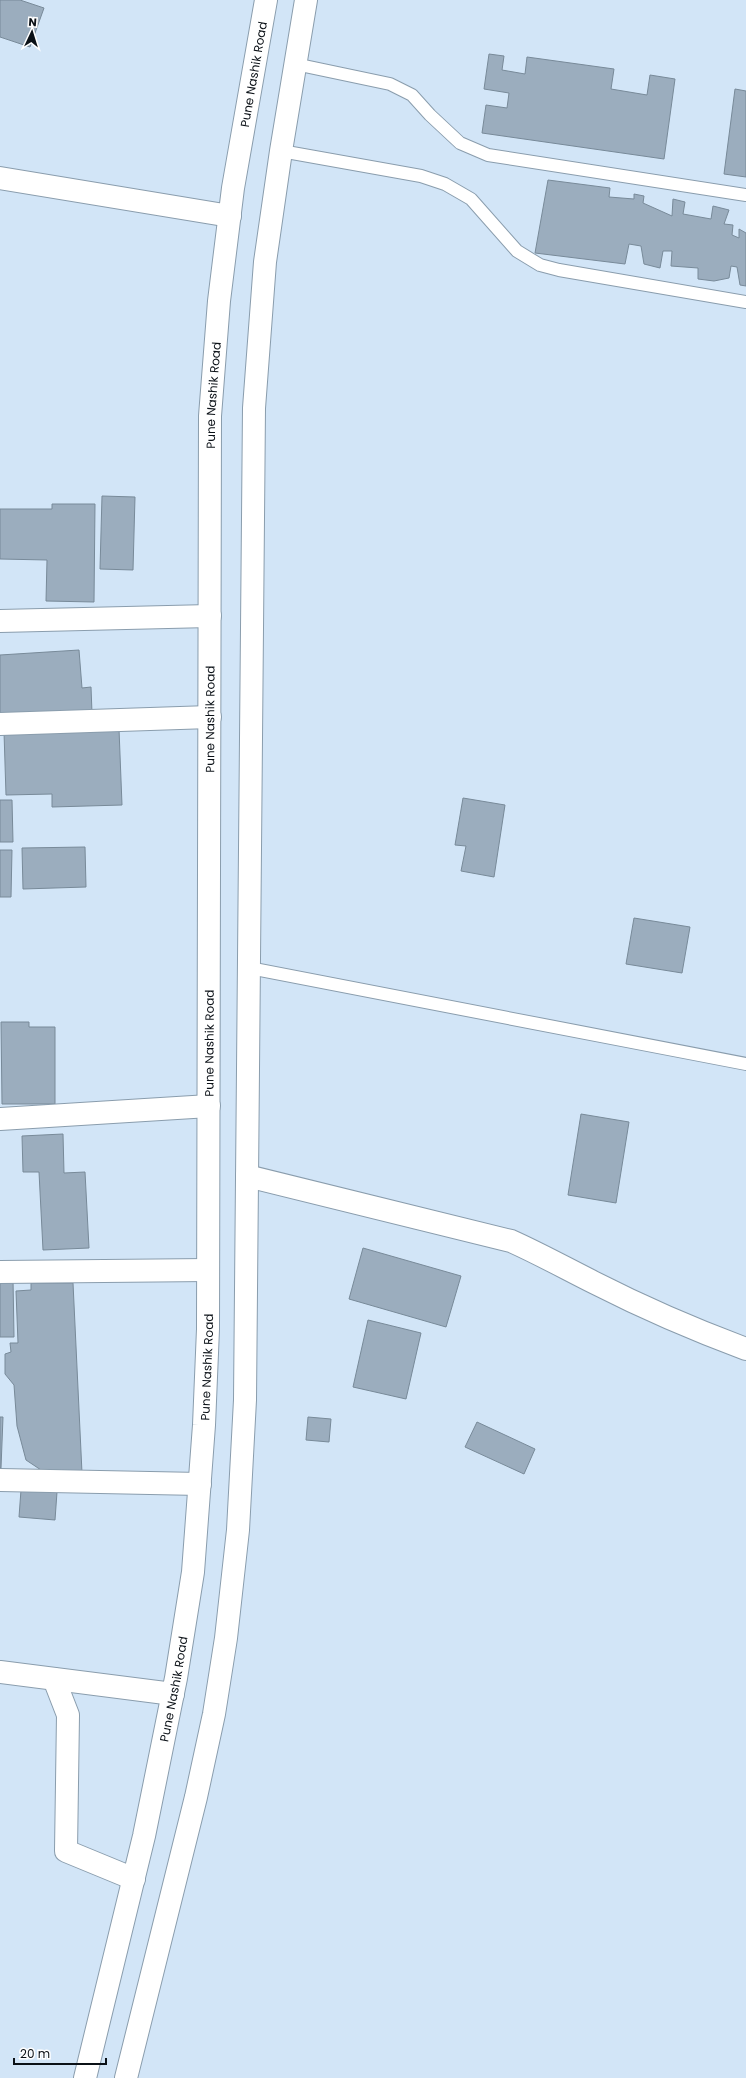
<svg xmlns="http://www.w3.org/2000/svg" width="746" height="2078" viewBox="0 0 746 2078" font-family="Poppins,sans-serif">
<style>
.building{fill:#9badbe;stroke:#788a99}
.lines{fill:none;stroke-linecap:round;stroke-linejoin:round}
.service-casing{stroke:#8a9dad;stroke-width:14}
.minor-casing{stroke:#8a9dad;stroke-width:24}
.trunk-casing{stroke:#8a9dad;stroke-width:24}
.service{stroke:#fff;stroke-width:12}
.minor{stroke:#fff;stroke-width:22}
.trunk{stroke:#fff;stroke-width:22}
.labels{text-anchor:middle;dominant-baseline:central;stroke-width:3.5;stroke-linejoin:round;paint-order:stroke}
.street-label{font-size:12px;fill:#0b1117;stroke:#fff}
</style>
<rect width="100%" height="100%" fill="#d2e5f7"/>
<g class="building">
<path d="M0,0H20L44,8L30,47L0,37Z"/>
<path d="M489,54L504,56L502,70L525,74L527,57L614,69L611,89L647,95L650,75L675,79L664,159L482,133L486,105L507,108L509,93L484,89Z"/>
<path d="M735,89L746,91V177L724,174Z"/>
<path d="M548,180L610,188L609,197L634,199V194L644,196L643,203L672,216L673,199L685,202L683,214L711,219L713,206L729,210L724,224L733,225L732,235L739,238V229L746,233V286L740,285L737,267L731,266L729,278L714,281L698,279V268L671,266L672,251H663L660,268L644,264L641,246L629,244L625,264L535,253Z"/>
<path d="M102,496L135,497L133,570L100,569Z"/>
<path d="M52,504H95L94,602L46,601L47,560L0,559V509H52Z"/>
<path d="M79,650L82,688L91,687L92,713L0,719V655Z"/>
<path d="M119,729L122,805L52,807V794L6,795L4,732Z"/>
<path d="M463,798L505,805L494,877L461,871L466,846L455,845Z"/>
<path d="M0,800H12L13,842H0Z"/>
<path d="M85,847L86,887L23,889L22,848Z"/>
<path d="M0,850H12L11,897H0Z"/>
<path d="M634,918L690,927L682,973L626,964Z"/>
<path d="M1,1022H29V1027H55V1104H2Z"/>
<path d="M581,1114L629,1122L616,1203L568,1195Z"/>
<path d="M63,1134L64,1173L85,1172L89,1248L43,1250L39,1172H23L22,1136Z"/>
<path d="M363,1248L461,1276L446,1327L349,1299Z"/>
<path d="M0,1279H13L14,1337H0Z"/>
<path d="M31,1283H73L82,1473L44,1472L26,1460L17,1426L14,1385L5,1374V1354L11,1352L10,1343H18L16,1291L31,1290Z"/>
<path d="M368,1320L421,1333L406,1399L353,1387Z"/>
<path d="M0,1417H3L1,1468H0Z"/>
<path d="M308,1417L331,1419L329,1442L306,1440Z"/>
<path d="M477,1422L535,1449L524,1474L465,1447Z"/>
<path d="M21,1490L57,1492L55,1520L19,1517Z"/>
</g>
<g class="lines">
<defs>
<g id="service">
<path d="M295,64L390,84L412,95L430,115L460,143L488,155L746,195"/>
<path d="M281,151L421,176L445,184L471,199L517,251L540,265L559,270L746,302"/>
<path d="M249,968L746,1064"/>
</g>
<g id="minor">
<path d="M0,178L230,216"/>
<path d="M0,621L210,616"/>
<path d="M0,724L210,717"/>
<path d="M0,1119L209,1106"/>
<path d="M247,1176L511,1241C540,1254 567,1269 595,1283C644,1308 695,1330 746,1349"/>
<path d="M0,1272L208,1270"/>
<path d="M0,1480L200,1484"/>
<path d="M0,1672L173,1694"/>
<path d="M54,1679L68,1715L66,1851L134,1879"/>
</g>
<g id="trunk">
<path id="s1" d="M85,2078L144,1836L176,1678L193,1572L204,1425L208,1329L210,416L219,301L233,188L266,0"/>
<path d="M126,2078L196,1797L214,1714L226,1638L238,1530L245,1400L254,408L265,262L281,151L306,0"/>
</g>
</defs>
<use href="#service" class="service-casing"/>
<use href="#minor" class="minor-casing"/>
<use href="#trunk" class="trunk-casing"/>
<use href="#service" class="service"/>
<use href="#minor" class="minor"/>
<use href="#trunk" class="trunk"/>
</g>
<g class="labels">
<g class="street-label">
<text stroke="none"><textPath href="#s1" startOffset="2019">Pune Nashik Road</textPath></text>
<text stroke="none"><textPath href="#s1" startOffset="1695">Pune Nashik Road</textPath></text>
<text stroke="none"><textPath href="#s1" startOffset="1371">Pune Nashik Road</textPath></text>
<text stroke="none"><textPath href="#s1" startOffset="1047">Pune Nashik Road</textPath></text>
<text stroke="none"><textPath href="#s1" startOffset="723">Pune Nashik Road</textPath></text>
<text stroke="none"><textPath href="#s1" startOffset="399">Pune Nashik Road</textPath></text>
</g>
</g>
<g transform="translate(32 32) rotate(4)" stroke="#ffffff" stroke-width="3" paint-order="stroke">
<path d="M0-3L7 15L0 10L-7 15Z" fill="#0b1117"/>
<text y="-6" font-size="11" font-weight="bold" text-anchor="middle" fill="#0b1117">N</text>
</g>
<path d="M14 2058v6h92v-6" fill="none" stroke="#0b1117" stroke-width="2"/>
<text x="20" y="2058" font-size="12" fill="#0b1117" stroke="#ffffff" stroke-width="3" paint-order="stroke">20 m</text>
</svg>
